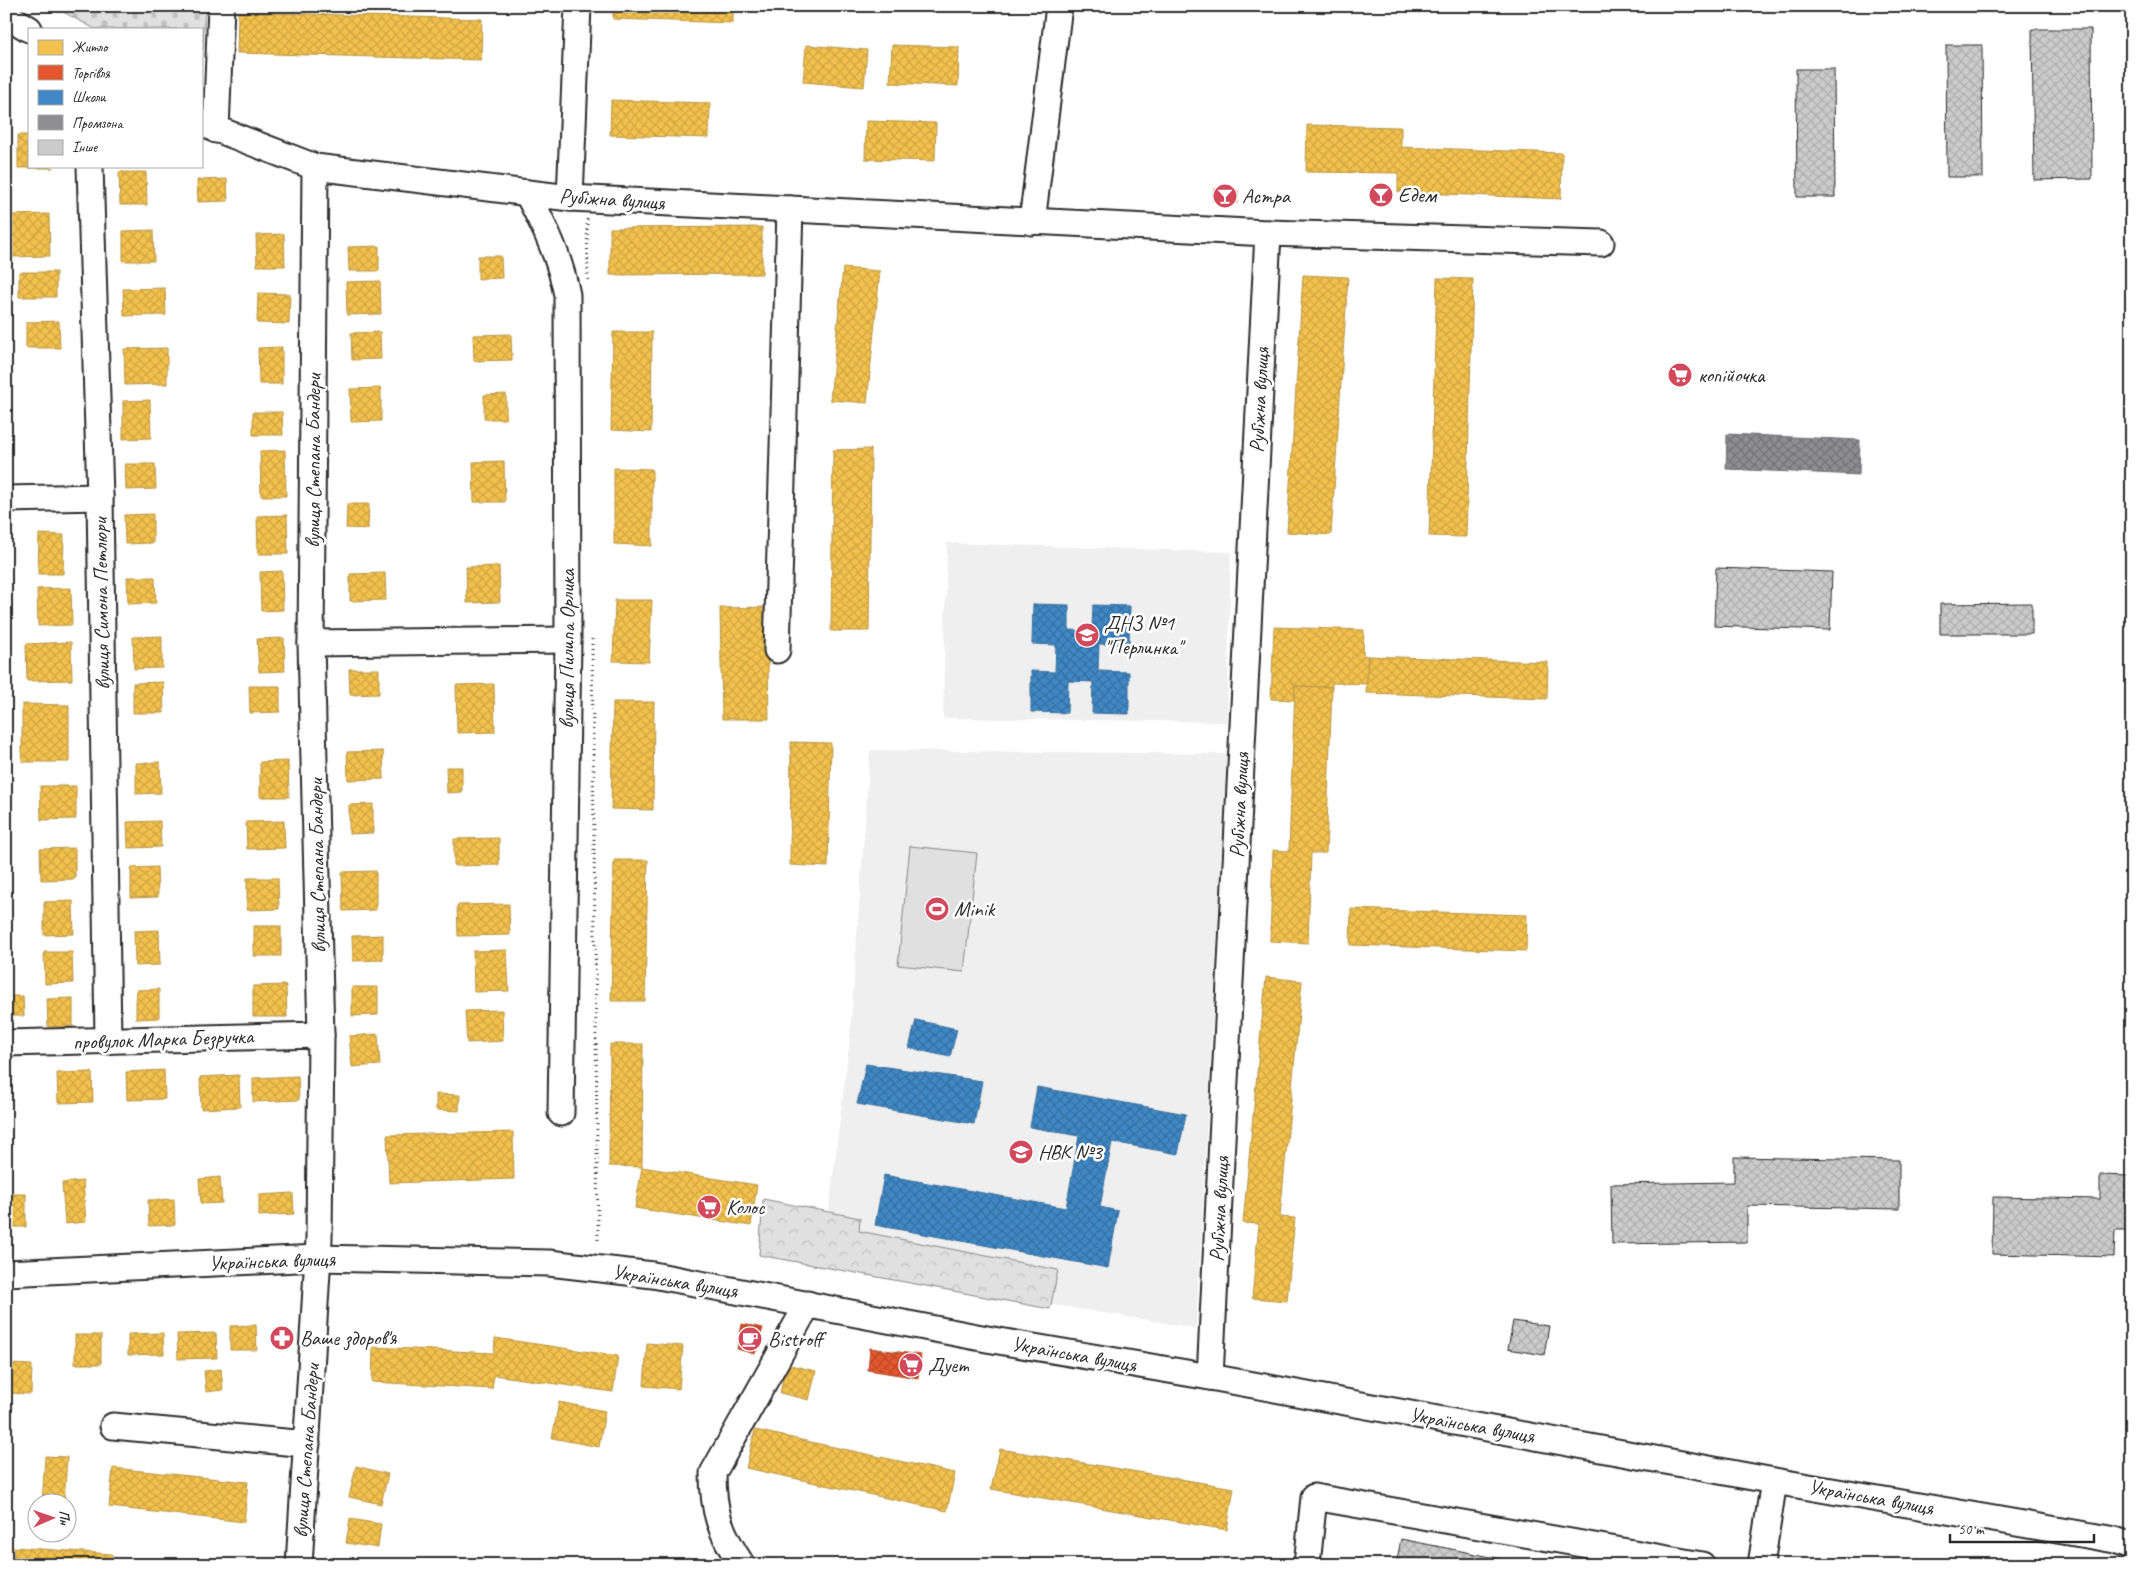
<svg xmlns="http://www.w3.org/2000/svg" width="2138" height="1571" viewBox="0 0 2138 1571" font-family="Caveat,sans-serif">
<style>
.built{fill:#efefef}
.forest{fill:url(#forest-crowns);stroke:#868686}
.cemetery{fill:url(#cemetery-stones);stroke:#868686}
.garden{fill:#e0e0e0;stroke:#868686}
.homes{fill:url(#homes-cross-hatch);stroke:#b69444}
.shops{fill:url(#shops-cross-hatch);stroke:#ac4a2d}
.schools{fill:url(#schools-cross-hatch);stroke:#396c97}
.industry{fill:url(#industry-cross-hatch);stroke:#707073}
.building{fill:url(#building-cross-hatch);stroke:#2b2b2b}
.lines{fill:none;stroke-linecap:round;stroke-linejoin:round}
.minor-casing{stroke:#2b2b2b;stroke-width:29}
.path{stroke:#2b2b2b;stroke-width:3;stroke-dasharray:1 4;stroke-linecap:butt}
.minor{stroke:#fff;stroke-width:25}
.labels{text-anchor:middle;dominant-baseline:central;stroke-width:5;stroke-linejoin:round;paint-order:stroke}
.poi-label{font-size:21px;fill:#2b2b2b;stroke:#fff;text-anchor:start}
.street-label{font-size:21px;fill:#2b2b2b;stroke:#fff}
</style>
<defs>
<pattern id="forest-crowns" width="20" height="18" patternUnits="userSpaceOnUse" patternTransform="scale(1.25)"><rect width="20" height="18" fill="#e0e0e0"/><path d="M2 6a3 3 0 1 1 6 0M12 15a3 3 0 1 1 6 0" fill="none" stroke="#c0c0c0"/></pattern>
<pattern id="cemetery-stones" width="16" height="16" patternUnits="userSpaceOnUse" patternTransform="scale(1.25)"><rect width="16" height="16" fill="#e0e0e0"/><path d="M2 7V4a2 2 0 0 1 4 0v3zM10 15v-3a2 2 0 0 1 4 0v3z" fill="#c0c0c0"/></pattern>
<pattern id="homes-cross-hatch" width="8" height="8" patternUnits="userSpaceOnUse" patternTransform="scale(1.25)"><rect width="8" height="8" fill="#f2c14e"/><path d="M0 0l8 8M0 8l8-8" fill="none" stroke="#d0a644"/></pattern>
<pattern id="shops-cross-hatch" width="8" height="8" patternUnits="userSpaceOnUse" patternTransform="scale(1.25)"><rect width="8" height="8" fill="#e4572e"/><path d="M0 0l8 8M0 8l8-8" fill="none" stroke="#b94827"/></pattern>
<pattern id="schools-cross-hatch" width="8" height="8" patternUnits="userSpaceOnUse" patternTransform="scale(1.25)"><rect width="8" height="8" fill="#3f88c5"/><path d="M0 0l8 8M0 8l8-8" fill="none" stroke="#356fa0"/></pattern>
<pattern id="industry-cross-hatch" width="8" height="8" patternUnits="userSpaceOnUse" patternTransform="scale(1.25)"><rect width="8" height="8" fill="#8d8d92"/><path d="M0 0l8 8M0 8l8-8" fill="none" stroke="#737377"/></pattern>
<pattern id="building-cross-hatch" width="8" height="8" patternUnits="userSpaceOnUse" patternTransform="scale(1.25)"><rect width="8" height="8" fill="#cbcbcb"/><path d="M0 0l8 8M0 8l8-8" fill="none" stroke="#aeaeae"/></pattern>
</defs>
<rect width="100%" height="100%" fill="#fff"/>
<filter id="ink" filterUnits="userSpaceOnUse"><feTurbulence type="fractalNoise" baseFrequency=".02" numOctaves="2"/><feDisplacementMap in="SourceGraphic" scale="10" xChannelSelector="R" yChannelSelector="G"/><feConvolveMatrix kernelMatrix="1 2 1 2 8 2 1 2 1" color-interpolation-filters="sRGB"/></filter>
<g filter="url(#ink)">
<g class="built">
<path d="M947,543L1231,552L1227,722L943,718Z"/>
<path d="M870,750L1227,754L1196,1328L822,1267L850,1037Z"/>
</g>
<path class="forest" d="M763,1199L860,1218L859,1231L1058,1270L1050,1309L759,1255Z"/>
<path class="cemetery" d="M52,6H205L203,49H201V29H95Z"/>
<path class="garden" d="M910,846L977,853L964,972L898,965Z"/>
<g class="homes">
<path d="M613,6H733V23L613,19Z"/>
<path d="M238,12L482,19L481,60L237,53Z"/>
<path d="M806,45L867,50L864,87L803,82Z"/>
<path d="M892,45L959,47L958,86L890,83Z"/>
<path d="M611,100L710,103L709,138L610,135Z"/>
<path d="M866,121L936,123L935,161L865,159Z"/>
<path d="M1307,125L1401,127V147L1562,153L1561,199L1398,192V173L1306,172Z"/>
<path d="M18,135H29V166L53,168H18Z"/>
<path d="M119,172H146L147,205H120Z"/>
<path d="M227,179L228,201L198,202L197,180Z"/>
<path d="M49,214L50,256L12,257V215Z"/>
<path d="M762,227V274L610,275V228Z"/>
<path d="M153,230L154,261H123V231Z"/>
<path d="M284,234L285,266H257L256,235Z"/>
<path d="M379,246V271H349L348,247Z"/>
<path d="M478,256H501L502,278L478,279Z"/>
<path d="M843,268L880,271L867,403L830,400Z"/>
<rect x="19" y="272" width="37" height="25"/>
<path d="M1303,275L1348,277L1331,535L1287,532Z"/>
<path d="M1437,278L1473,279L1466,537L1429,536Z"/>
<path d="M380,281L381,314L347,315L346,282Z"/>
<path d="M165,288L166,315L124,316L123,289Z"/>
<path d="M258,293L290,294L289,324L257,323Z"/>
<path d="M59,321L60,348H26V322Z"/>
<path d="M380,332L381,359L352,360L351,333Z"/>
<path d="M613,332H652L651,432L611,430Z"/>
<path d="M511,334L512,360L474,361L473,335Z"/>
<path d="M282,347V384H259L258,348Z"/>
<path d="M167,348V384L125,385L124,349Z"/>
<path d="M381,388V421L351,422L350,389Z"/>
<path d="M506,394V419H484V395Z"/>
<path d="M150,400L151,438L123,439V401Z"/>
<path d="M253,412H282L283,435H253Z"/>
<path d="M871,449L869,631H831L833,450Z"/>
<path d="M285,450L286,496H261L260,451Z"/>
<path d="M504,461L505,502H474L473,462Z"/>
<path d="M125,464H155L156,489L126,490Z"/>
<path d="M614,468L652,469V546L614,544Z"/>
<path d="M347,504H369L368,529L346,528Z"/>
<path d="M153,514V543L125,544L124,515Z"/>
<path d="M287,515L288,554H258L257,516Z"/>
<path d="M39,534L64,535L63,574H38Z"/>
<path d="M499,566L500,602L467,603L466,567Z"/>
<path d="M282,571L283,610L261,611L260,572Z"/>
<path d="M385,573L386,600L350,601V574Z"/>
<path d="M127,577H155L156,603L128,604Z"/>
<path d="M71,588L72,625L38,626L37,589Z"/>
<path d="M615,600H652L649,662L613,661Z"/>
<path d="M767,607L769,719H722L720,608Z"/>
<path d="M1274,627L1364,630L1363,655L1368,656L1367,684L1332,683V687L1295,686V700L1271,699Z"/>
<path d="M162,636V668L134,669L133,637Z"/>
<path d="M284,638L285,671L259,672L257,639Z"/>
<path d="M71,642L72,680L27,681L26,644Z"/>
<path d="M1368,656L1548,662L1547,699L1366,693Z"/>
<path d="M349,669H379V694L350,695Z"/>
<path d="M163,682L164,713H133V683Z"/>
<path d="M494,684L495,732L457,733L456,685Z"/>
<path d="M249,686H280V712L250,713Z"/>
<path d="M1295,686L1332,687L1326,853H1311L1308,943L1270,941L1273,850L1289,851Z"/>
<path d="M613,702H654L653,810L611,809Z"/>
<path d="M22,704L69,705V762H22Z"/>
<path d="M791,742L831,743L828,867L790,865Z"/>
<path d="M383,751L384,779L348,780L347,752Z"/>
<path d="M288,761L289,797H260V762Z"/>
<path d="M160,762L161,793L136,794V763Z"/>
<path d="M446,767H462V792L447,793Z"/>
<path d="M40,786H76V819L41,820Z"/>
<path d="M373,804V833L349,834V805Z"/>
<path d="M160,821L161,847L128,848L127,822Z"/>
<path d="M284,821L285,848L247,849L246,822Z"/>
<path d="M499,838V865L454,866V839Z"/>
<path d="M75,848V879L41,880L40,849Z"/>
<path d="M614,860H648L645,1001H611Z"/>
<path d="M157,867L158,897L131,898V868Z"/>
<path d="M376,871V910L343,911L342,872Z"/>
<path d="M247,878H278L279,909L247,910Z"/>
<path d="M73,901L74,934L44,935V902Z"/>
<path d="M509,904L510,935L458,936L457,905Z"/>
<path d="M1351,909L1527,915L1526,951L1350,945Z"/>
<rect x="254" y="926" width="27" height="30"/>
<path d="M159,930L160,965L135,966L134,931Z"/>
<path d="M383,935V960L353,961L352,936Z"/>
<path d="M507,950L509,991L474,992L473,951Z"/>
<path d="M44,952H72L73,983L45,984Z"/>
<path d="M1266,977L1302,981L1280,1217L1295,1218L1287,1301L1252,1298L1259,1224L1243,1223Z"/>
<path d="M286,985L287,1017H253V986Z"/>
<path d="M352,987H378V1015L352,1016Z"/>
<path d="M159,989V1018L136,1019V990Z"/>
<path d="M12,996H23L24,1016H13Z"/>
<path d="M73,998V1026L48,1027L47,999Z"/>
<path d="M502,1010L503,1041L467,1043L465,1011Z"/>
<path d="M378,1034L380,1065L352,1067L349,1036Z"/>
<path d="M610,1044H643L642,1167L609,1166Z"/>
<path d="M164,1070L165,1099L127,1100L126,1072Z"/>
<path d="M92,1072L93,1102L58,1103L57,1073Z"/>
<path d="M239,1075L240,1107L201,1109L200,1077Z"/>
<path d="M298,1076L299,1100L253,1102V1078Z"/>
<path d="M436,1094L460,1095L459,1111L436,1110Z"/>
<path d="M513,1132L514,1179L389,1183L387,1135Z"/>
<path d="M642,1167L757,1185L751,1226L635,1208Z"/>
<path d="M220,1177L222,1203L201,1204L199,1179Z"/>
<path d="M83,1181L86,1222L65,1224L62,1183Z"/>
<path d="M293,1193L294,1214L259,1216V1195Z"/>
<rect x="6" y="1194" width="20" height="33"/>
<path d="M174,1199L175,1225L149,1226L148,1200Z"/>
<path d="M256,1325L257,1350H230V1326Z"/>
<path d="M163,1333L164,1354L128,1355V1334Z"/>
<path d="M216,1333L217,1358L178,1359L177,1334Z"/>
<rect x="75" y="1335" width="26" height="29"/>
<path d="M495,1338L618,1356L613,1392L494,1375L492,1389L372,1382L373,1347L494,1353Z"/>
<path d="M647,1343L683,1346L679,1389L644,1386Z"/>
<path d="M8,1364L32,1365L31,1394L8,1393Z"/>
<path d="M786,1364L816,1371L809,1400L780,1393Z"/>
<path d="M221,1369L223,1390L206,1392L204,1371Z"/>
<path d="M559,1402L605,1411L599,1447L552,1438Z"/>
<path d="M755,1430L955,1473L947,1511L746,1468Z"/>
<path d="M1000,1449L1234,1488L1227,1530L991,1489Z"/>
<path d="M45,1456L67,1457L64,1504H42Z"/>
<path d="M356,1466L388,1474L381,1504L349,1497Z"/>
<path d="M113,1468L248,1482L244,1522L109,1507Z"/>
<path d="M350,1519L381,1524L378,1548L346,1543Z"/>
<path d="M14,1547L112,1554V1565H13Z"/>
</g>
<g class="shops">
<path d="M1214,189L1238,191L1237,203L1213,201Z"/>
<path d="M742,1324L763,1328L755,1354L737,1349Z"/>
<path d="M870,1348L921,1355L918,1378L868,1370Z"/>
</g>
<g class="schools">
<path d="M1033,604L1069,605V630L1092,631L1093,605L1130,606L1129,645L1099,644L1098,671L1129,672V714L1092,713L1093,682L1068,681L1067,713L1031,712V671L1055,672L1056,645L1032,644Z"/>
<path d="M916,1020L957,1029L950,1057L909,1048Z"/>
<path d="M866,1064L982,1081L974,1124L857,1104Z"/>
<path d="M1037,1087L1186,1114L1178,1154L1112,1142L1100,1207L1118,1211L1108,1268L875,1225L884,1175L1066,1208L1079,1136L1030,1127Z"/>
</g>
<path class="industry" d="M1727,434L1860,440L1859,475L1726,469Z"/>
<g class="building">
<path d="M2032,29H2091L2092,179L2034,180Z"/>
<path d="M1946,45H1982L1983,177H1947Z"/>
<path d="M1796,69H1834L1835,197H1797Z"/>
<path d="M1716,568L1832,572L1830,630L1714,626Z"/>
<path d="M2032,603V634H1940V604Z"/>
<path d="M1734,1157L1899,1160V1209L1747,1206V1242L1612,1244L1611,1184L1734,1182Z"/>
<path d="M2100,1175L2132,1176V1230H2115L2114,1257L1992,1254L1993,1197L2100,1199Z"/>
<path d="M1513,1321L1549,1326L1544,1355L1508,1349Z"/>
<path d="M1401,1539L1531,1565H1396Z"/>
</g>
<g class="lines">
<defs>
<g id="minor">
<path d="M6,15L29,29"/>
<path d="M201,123L315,167L570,198L1268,233L1210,1377"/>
<path d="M216,130L221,6"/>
<path d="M90,166L100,497L108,1041"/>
<path d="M527,193C545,227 560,258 567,295L568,640L561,1113"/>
<path d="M570,198L578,6"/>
<path d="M1032,222L1059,6"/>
<path d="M1268,233L1601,243"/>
<path d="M6,499L100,497"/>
<path d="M311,643L568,640"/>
<path d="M777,650L790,209"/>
<path d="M6,1043L321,1035"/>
<path d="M6,1273L318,1258L549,1263L653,1275L987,1339L1210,1377L1774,1481L2115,1540L2132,1546"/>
<path d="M113,1426L307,1444"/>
<path d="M299,1565L319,1239L321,1035L311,643L315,167"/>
<path d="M742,1565C720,1532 713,1512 713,1473L808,1304"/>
<path d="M1307,1565L1314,1497L1702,1565"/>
<path d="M1761,1565L1774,1481"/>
</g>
</defs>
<use href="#minor" class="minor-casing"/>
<g class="path">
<path d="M587,219L588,283"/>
<path d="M592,639L598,1241"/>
</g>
<use href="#minor" class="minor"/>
</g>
</g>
<defs>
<symbol id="bar-disc" viewBox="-11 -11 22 22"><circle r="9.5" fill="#d1495b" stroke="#fff"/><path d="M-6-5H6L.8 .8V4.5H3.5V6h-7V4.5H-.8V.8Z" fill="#fff"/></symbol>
<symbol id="supermarket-disc" viewBox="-11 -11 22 22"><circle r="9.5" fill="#d1495b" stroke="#fff"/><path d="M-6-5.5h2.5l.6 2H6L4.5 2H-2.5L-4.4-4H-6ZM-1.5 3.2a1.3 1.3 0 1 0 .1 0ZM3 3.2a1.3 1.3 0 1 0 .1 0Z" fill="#fff"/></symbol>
<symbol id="school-disc" viewBox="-11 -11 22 22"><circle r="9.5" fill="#d1495b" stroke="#fff"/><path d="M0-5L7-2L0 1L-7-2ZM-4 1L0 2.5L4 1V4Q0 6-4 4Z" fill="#fff"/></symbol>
<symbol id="stadium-disc" viewBox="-11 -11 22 22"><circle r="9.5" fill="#d1495b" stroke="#fff"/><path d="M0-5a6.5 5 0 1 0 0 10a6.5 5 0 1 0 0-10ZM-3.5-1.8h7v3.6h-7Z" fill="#fff"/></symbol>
<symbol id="pharmacy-disc" viewBox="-11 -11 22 22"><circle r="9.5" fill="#d1495b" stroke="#fff"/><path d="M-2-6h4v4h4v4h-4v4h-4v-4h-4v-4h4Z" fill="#fff"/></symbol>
<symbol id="cafe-disc" viewBox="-11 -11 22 22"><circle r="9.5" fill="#d1495b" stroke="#fff"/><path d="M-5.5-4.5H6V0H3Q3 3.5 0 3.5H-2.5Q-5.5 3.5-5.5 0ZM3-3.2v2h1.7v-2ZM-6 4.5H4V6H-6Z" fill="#fff"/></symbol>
</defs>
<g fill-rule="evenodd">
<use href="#bar-disc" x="1367" y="181" width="28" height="28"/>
<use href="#bar-disc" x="1211" y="182" width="28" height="28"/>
<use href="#supermarket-disc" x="1666" y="361" width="28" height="28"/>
<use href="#school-disc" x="1073" y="621" width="28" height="28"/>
<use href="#stadium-disc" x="923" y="895" width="28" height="28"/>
<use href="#school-disc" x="1007" y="1138" width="28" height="28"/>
<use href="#supermarket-disc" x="695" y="1193" width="28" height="28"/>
<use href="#pharmacy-disc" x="268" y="1324" width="28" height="28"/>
<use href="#cafe-disc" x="736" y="1325" width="28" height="28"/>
<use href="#supermarket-disc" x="897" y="1351" width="28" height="28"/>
</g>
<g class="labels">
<g class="poi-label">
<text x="1398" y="195">Едем</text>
<text x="1242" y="196">Астра</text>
<text x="1698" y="375">копійочка</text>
<text x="1104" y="623">ДНЗ №1<tspan x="1104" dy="24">"Перлинка"</tspan></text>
<text x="954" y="909">Minik</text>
<text x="1038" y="1152">НВК №3</text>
<text x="726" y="1207">Колос</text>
<text x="300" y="1338">Ваше здоров'я</text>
<text x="768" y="1339">Bistroff</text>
<text x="928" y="1365">Дует</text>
</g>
<g class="street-label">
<text transform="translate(612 199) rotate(4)">Рубіжна вулиця</text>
<text transform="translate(1259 400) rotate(-87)">Рубіжна вулиця</text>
<text transform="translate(313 461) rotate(-90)">вулиця Степана Бандери</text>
<text transform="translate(101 604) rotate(-91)">вулиця Симона Петлюри</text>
<text transform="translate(567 649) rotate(-90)">вулиця Пилипа Орлика</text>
<text transform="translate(1239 805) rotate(-87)">Рубіжна вулиця</text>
<text transform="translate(317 866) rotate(-91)">вулиця Степана Бандери</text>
<text transform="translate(163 1039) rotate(-2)">провулок Марка Безручка</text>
<text transform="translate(1219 1209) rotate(-87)">Рубіжна вулиця</text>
<text transform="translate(272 1261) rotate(-2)">Українська вулиця</text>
<text transform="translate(675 1281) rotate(9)">Українська вулиця</text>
<text transform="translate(1074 1354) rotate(10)">Українська вулиця</text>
<text transform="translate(1472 1425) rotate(10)">Українська вулиця</text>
<text transform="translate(306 1451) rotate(-86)">вулиця Степана Бандери</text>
<text transform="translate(1871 1497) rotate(10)">Українська вулиця</text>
</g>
</g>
<rect width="2138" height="1571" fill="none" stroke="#fff" stroke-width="25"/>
<rect x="12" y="12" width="2113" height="1546" fill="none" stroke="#2b2b2b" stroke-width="2" filter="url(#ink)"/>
<rect x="28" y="28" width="175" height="140" fill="#ffffff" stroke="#aaaaaa"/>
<rect x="38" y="40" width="25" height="15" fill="#f2c14e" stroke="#aaaaaa"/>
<text x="72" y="52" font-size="15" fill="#2b2b2b">Житло</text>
<rect x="38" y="65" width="25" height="15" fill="#e4572e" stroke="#aaaaaa"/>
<text x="72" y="78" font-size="15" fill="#2b2b2b">Торгівля</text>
<rect x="38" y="90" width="25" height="15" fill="#3f88c5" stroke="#aaaaaa"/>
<text x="72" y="102" font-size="15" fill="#2b2b2b">Школи</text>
<rect x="38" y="115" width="25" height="15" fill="#8d8d92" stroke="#aaaaaa"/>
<text x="72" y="128" font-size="15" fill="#2b2b2b">Промзона</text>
<rect x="38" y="140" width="25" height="15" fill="#cbcbcb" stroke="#aaaaaa"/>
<text x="72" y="152" font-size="15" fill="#2b2b2b">Інше</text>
<g transform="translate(52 1518) rotate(88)"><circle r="24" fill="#ffffff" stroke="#aaaaaa"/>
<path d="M0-4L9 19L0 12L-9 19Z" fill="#d1495b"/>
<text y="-8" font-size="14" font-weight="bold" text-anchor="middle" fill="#2b2b2b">Пн</text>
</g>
<path d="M1950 1534v8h144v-8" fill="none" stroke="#2b2b2b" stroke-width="2.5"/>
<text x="1958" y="1534" font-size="15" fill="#2b2b2b" stroke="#ffffff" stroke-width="4" paint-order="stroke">50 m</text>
</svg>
